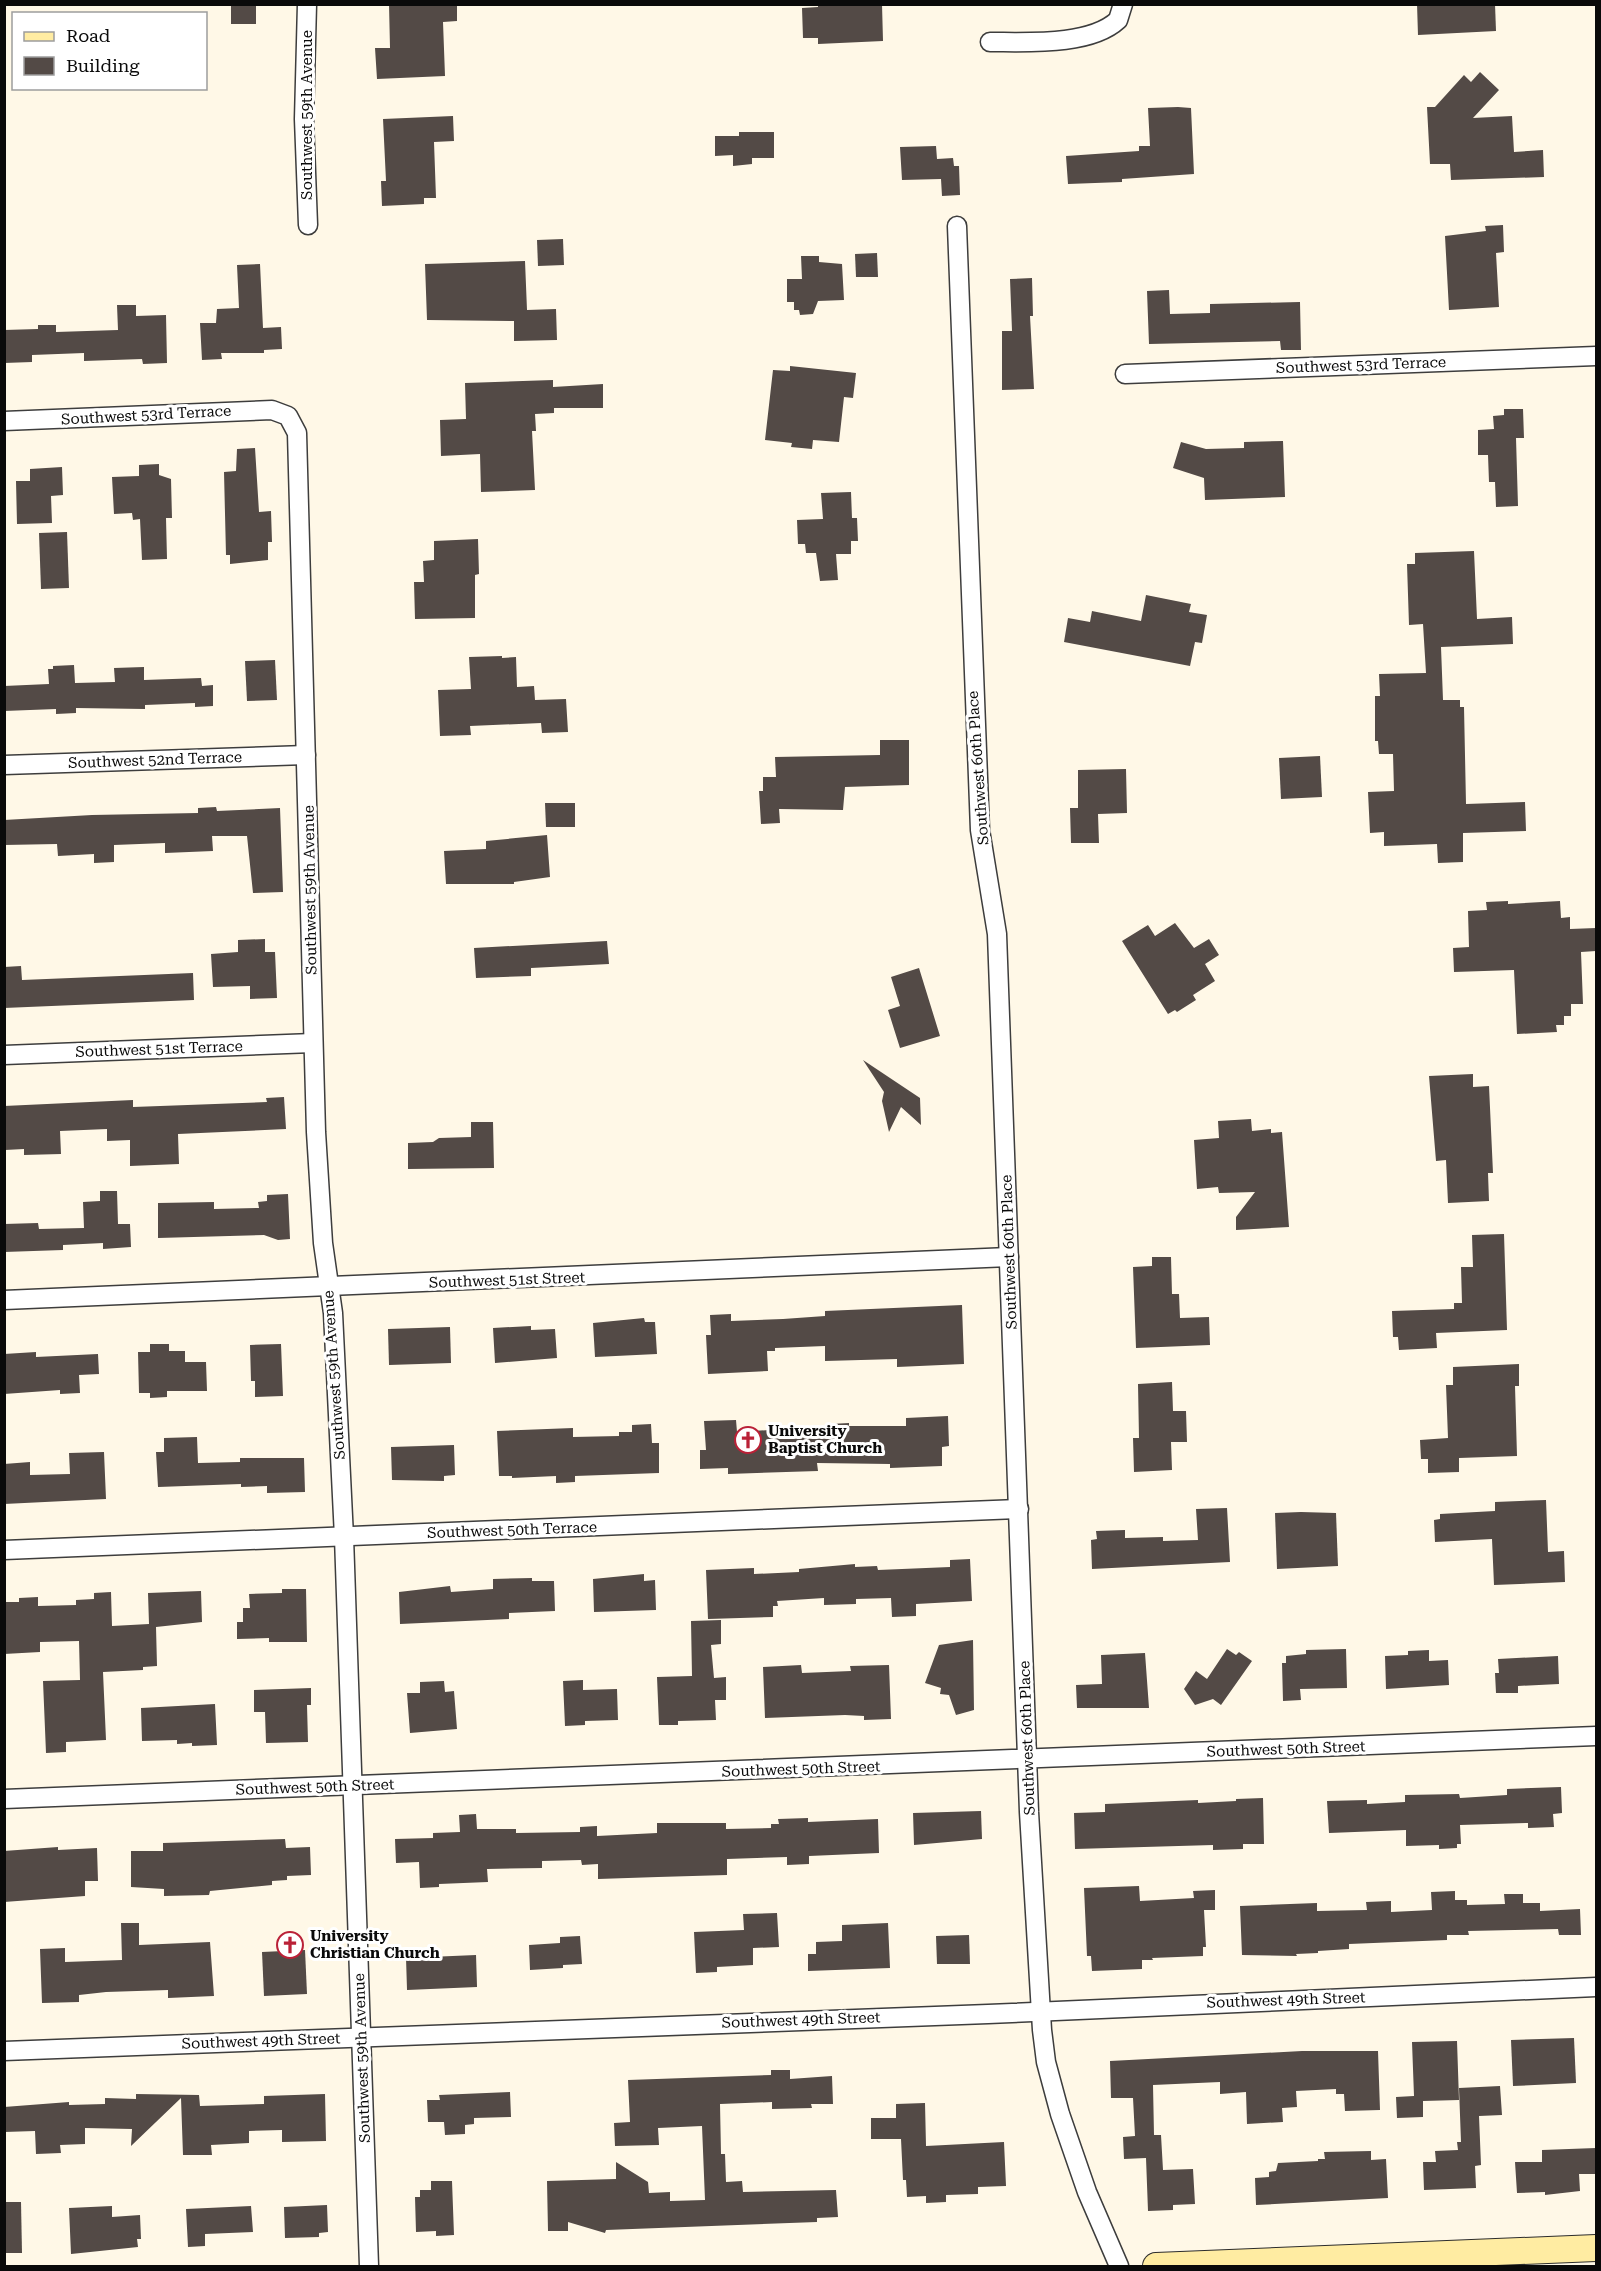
<svg xmlns="http://www.w3.org/2000/svg" width="1601" height="2271" viewBox="0 0 1601 2271" font-family="'Roboto Serif',serif">
<style>
.building{fill:#534a46}
.lines{fill:none;stroke-linecap:round;stroke-linejoin:round}
.street-casing{stroke:#3d3d3d;stroke-width:21}
.secondary-casing{stroke:#2c2c2c;stroke-width:28}
.street{stroke:#fff;stroke-width:18}
.secondary{stroke:#ffeca2;stroke-width:26}
.labels{text-anchor:middle;dominant-baseline:central;stroke-width:6;stroke-linejoin:round;paint-order:stroke}
.street-label{font-size:15px;fill:#0a0a0a;stroke:#fff}
.poi-label{font-size:15px;font-weight:bold;fill:#0a0a0a;stroke:#fff;text-anchor:start}
</style>
<rect width="100%" height="100%" fill="#fff8e7"/>
<g class="building">
<rect x="231" y="4" width="25" height="20"/>
<path d="M389,4H457V21L443,22L445,76L377,79L375,48H390Z"/>
<path d="M818,4H882L883,41L818,44V38H803L802,8L818,7Z"/>
<path d="M1417,4H1495L1496,31L1418,35Z"/>
<path d="M1480,72L1499,90L1473,118L1512,116L1514,152L1543,150L1544,177L1451,180L1450,164H1430L1427,107H1435L1464,75L1471,82Z"/>
<path d="M1178,107L1191,108L1194,174L1122,179V182L1068,184L1066,156L1139,151V146H1150L1148,108Z"/>
<path d="M453,116L454,141L434,142L436,198H424V204L382,206L381,181H386L383,119Z"/>
<path d="M739,132H774V158H752V164L733,166V155L715,156V136H739Z"/>
<path d="M936,146L937,159L953,158L954,166H959L960,195L942,196L941,179L902,180L900,147Z"/>
<path d="M1503,225L1504,252L1496,253L1499,307L1449,310L1445,236L1486,231L1485,226Z"/>
<path d="M563,239L564,265L538,266L537,240Z"/>
<path d="M877,253L878,277H856L855,254Z"/>
<path d="M801,256H819V262L842,264L844,300L818,301L813,314L800,315L799,310H794V302H787V279H802Z"/>
<path d="M525,261L527,310L556,309L557,340L514,341V321L427,320L425,264Z"/>
<path d="M260,264L263,328L281,327L282,349L264,350V353H221L222,359L202,360L200,323H216L217,309L239,308L237,265Z"/>
<path d="M1032,278L1033,316H1030L1034,389L1002,390V331H1012L1010,279Z"/>
<path d="M1169,290L1170,314L1210,313V304L1300,302L1301,350H1281L1280,341L1149,344L1147,291Z"/>
<path d="M117,305H136V316L166,315L167,363L143,364L142,359L84,361V353L32,355V362L4,363V330L38,329V325H56V332L118,330Z"/>
<path d="M790,366L856,373L853,398L844,397L839,442L813,440L812,449L791,447L792,443L765,440L773,370L790,371Z"/>
<path d="M553,380V387L603,384V408H554V413L535,414L536,431H532L535,490L481,492L480,454L441,456L440,420L466,419L465,383Z"/>
<path d="M1504,409H1523L1524,438H1516L1518,506L1496,507L1495,482H1489L1488,455H1478V430L1494,429L1493,416L1504,415Z"/>
<path d="M1283,441L1285,497L1205,500L1204,478L1173,468L1181,442L1206,449L1244,448V442Z"/>
<path d="M255,448L259,512L271,511L272,542H268V560L230,564V555H226L224,472L236,471L237,449Z"/>
<path d="M159,464V475L171,479L172,518H166L167,559L142,560L140,519L133,520L132,513L114,514L112,477L139,476V465Z"/>
<path d="M62,467L63,495L51,496L52,523L17,524L16,481H30V469Z"/>
<path d="M851,492L852,518H857L858,541H851V554H836L838,580L820,581L816,553H806L805,544H798L797,520L823,519L821,493Z"/>
<path d="M67,532L69,588L41,589L39,533Z"/>
<path d="M478,539L479,574L475,575V618L415,619L414,582H424L423,561L434,560V541Z"/>
<path d="M1474,551L1477,619L1512,617L1513,644L1441,647L1443,700H1460V707H1464L1466,804L1525,802L1526,831L1463,833V862L1438,863L1437,844L1384,846V832L1370,833L1368,792L1394,791L1393,754H1379L1378,741H1375V696H1380L1379,674L1426,673L1423,624L1409,625L1407,564H1415V553Z"/>
<path d="M1146,595L1191,604L1189,612L1207,615L1202,643L1195,642L1190,666L1064,642L1068,618L1090,622L1092,611L1141,621Z"/>
<path d="M502,656V658L516,657L517,687L534,686L535,700L566,699L568,732L542,733L541,723L470,726L471,735L440,736L438,690L471,689L469,657Z"/>
<path d="M275,660L277,700L247,701L245,661Z"/>
<path d="M74,665L75,683L115,682L114,668L144,667V680L201,678L202,686L213,685V706L195,707V703L145,705V709L76,708V713L56,714V709L4,711V686L49,684L48,669H53V666Z"/>
<path d="M880,740H909V785L845,787L843,810L779,809L780,823L761,824L759,791H763V777H776L775,757L880,755Z"/>
<path d="M1320,756L1322,797L1281,799L1279,758Z"/>
<path d="M1126,769L1127,813L1098,814L1099,843H1071L1070,808H1078V770Z"/>
<path d="M545,803H575V827H546Z"/>
<path d="M216,807L217,811L280,808L283,892L253,893L247,836H212L213,851L165,853V843L114,845V862L94,863V854L58,856L57,844L4,845V820L92,815L198,813V808Z"/>
<path d="M547,835L550,877L514,882V884H446L444,851L486,849V841Z"/>
<path d="M1508,901V904L1560,901L1561,918L1570,917V929L1596,928V951L1581,952L1583,1004H1571V1016H1564V1025H1556L1557,1032L1517,1034L1514,970L1454,972L1453,948L1469,947L1468,911L1487,910L1486,902Z"/>
<path d="M1175,923L1194,948L1209,939L1219,955L1205,964L1215,981L1193,995L1196,1000L1177,1012L1175,1010L1168,1014L1122,941L1148,925L1155,936Z"/>
<path d="M265,939V952H275L277,998L250,999V986L213,987L211,954L238,952V940Z"/>
<path d="M607,941L609,964L531,968V976L476,978L474,948Z"/>
<path d="M21,966L22,980L193,973L194,1000L4,1008V967Z"/>
<path d="M919,968L940,1036L900,1048L888,1010L900,1006L891,977Z"/>
<path d="M863,1060L920,1098L921,1125L901,1107L889,1132L882,1101L884,1092Z"/>
<path d="M1473,1074V1087L1489,1086L1493,1173H1488L1489,1201L1448,1203L1446,1160L1436,1161L1429,1076Z"/>
<path d="M284,1097L286,1129L178,1134L179,1164L130,1166V1140L107,1141V1129L60,1131L61,1154L24,1155V1149L5,1150L4,1106L133,1100V1107L267,1102L266,1098Z"/>
<path d="M1251,1119L1252,1131L1271,1129V1133L1282,1132L1289,1227L1236,1230V1217L1255,1192L1219,1193L1218,1187L1197,1189L1194,1140L1219,1138L1218,1121Z"/>
<path d="M471,1122H493L494,1168L408,1169V1143L433,1142L439,1138L471,1137Z"/>
<path d="M100,1191H117L118,1224H130L131,1247L103,1249V1243L63,1245V1250L4,1252V1224L38,1223L39,1229L84,1228L83,1202L100,1201Z"/>
<path d="M288,1194L290,1239L278,1240L264,1235L158,1238V1203L214,1202V1209L259,1208L258,1202L267,1201V1195Z"/>
<path d="M1504,1234L1507,1330L1436,1333L1437,1348L1399,1350L1398,1337H1393L1392,1311L1454,1309V1303H1462L1461,1267H1473L1472,1235Z"/>
<path d="M1152,1257H1171L1172,1294H1179L1180,1318L1209,1317L1210,1345L1136,1348L1133,1267L1152,1266Z"/>
<path d="M962,1305L964,1364L897,1367V1359L825,1361V1346L775,1348V1351H767L768,1371L708,1374L706,1335H711L710,1315L731,1314V1321L783,1319L825,1316V1311Z"/>
<path d="M644,1318L645,1322H655L657,1354L595,1357L593,1323Z"/>
<path d="M531,1326V1330L555,1329L557,1358L495,1363L493,1328Z"/>
<path d="M450,1327L451,1363L389,1365L388,1329Z"/>
<path d="M150,1344H169V1351H185V1362H206L207,1391H167V1397L150,1398V1393H139L138,1352H150Z"/>
<path d="M281,1344L283,1396L255,1397V1381H251L250,1345Z"/>
<path d="M36,1352V1357L98,1354L99,1374L79,1375L80,1393L60,1394V1390L4,1394V1354Z"/>
<path d="M1519,1364V1386H1515L1517,1456L1459,1458V1472L1428,1473V1459H1421L1420,1440L1448,1438L1446,1385H1453V1367Z"/>
<path d="M1172,1382L1173,1411H1186L1187,1442H1171L1172,1470L1134,1472L1133,1438H1139L1138,1384Z"/>
<path d="M948,1416L949,1446L942,1447V1466L890,1468V1464L817,1463L818,1471L728,1474V1468L700,1469V1450H706L704,1421L736,1420L737,1432L831,1426L830,1424L849,1423V1426H906V1418Z"/>
<path d="M651,1424L652,1443H659V1473L575,1476V1482L556,1483V1476L512,1478V1476H499L497,1431L573,1428V1437L619,1436V1432H632V1425Z"/>
<path d="M197,1437L198,1463L240,1462V1458H304L305,1492L267,1493V1486L241,1487V1484L158,1487L156,1452H164V1438Z"/>
<path d="M454,1445L455,1475L444,1476V1481L392,1480L391,1447Z"/>
<path d="M104,1452L106,1499L4,1504V1464L30,1462V1475L70,1474L69,1453Z"/>
<path d="M1546,1500L1548,1552L1564,1551L1565,1582L1494,1585L1492,1539L1435,1542L1434,1520L1440,1519V1514L1495,1511V1502Z"/>
<path d="M1227,1508L1230,1562L1092,1569L1091,1540L1097,1539L1096,1531L1125,1530V1538L1163,1537V1541L1198,1540L1196,1509Z"/>
<path d="M1301,1512L1336,1513L1338,1566L1277,1569L1275,1513Z"/>
<path d="M970,1559L972,1601L916,1604V1616L892,1617L891,1598L856,1599V1604L824,1605V1598L777,1601L778,1606H773V1617L708,1619L706,1570L754,1568V1574L799,1572V1569L855,1564V1567L877,1566L878,1570L950,1567V1560Z"/>
<path d="M644,1574V1581L655,1580L656,1610L594,1612L593,1579Z"/>
<path d="M532,1578V1581H554L555,1611L509,1613V1619L400,1624L399,1592L450,1586L451,1592L493,1589V1579Z"/>
<path d="M282,1589H306L307,1642H269V1638L237,1639V1622H243V1608H250L249,1594L282,1593Z"/>
<path d="M201,1591L202,1622L156,1627L157,1666L143,1667V1670L103,1672L106,1740L66,1742V1752L46,1753L43,1681L80,1680L79,1641L40,1642V1652L4,1654L6,1602H19V1598L38,1597V1606L76,1605V1600L94,1599V1593L111,1592L112,1626L149,1624L148,1593Z"/>
<path d="M721,1620V1644L711,1645L714,1678L726,1677V1700H715L716,1720L678,1721V1725H659L657,1677L692,1676L691,1621Z"/>
<path d="M973,1640L974,1710L956,1715L949,1695L940,1694L941,1688L925,1683L939,1645Z"/>
<path d="M1227,1649L1236,1655L1239,1652L1252,1661L1221,1705L1213,1699L1195,1705L1184,1689L1196,1671L1207,1679Z"/>
<path d="M1346,1649L1347,1688L1300,1689L1301,1700L1283,1701L1282,1663H1286V1656L1306,1654V1650Z"/>
<path d="M1429,1650V1661L1448,1660L1449,1685L1386,1689L1385,1656L1408,1655V1651Z"/>
<path d="M1145,1653L1149,1708H1077L1076,1685L1102,1684L1101,1655Z"/>
<path d="M1558,1656L1559,1684L1518,1686V1693H1496L1495,1673H1499L1498,1659Z"/>
<path d="M801,1665L802,1673L851,1671L850,1666L889,1665L891,1719L864,1720V1716L845,1715L765,1718L763,1667Z"/>
<path d="M583,1680V1690L617,1689L618,1720L585,1721V1725L565,1726L563,1681Z"/>
<path d="M444,1681L445,1692L454,1691L457,1729L410,1733L407,1693H420V1682Z"/>
<path d="M311,1688V1705H307L308,1742L266,1743L265,1712H254V1690Z"/>
<path d="M215,1704L217,1745L192,1746V1743L177,1744V1740L142,1741L141,1708Z"/>
<path d="M1561,1787L1562,1813L1553,1814L1554,1827L1528,1828V1823L1460,1825L1461,1844H1457V1848L1439,1849V1845L1406,1846V1830L1329,1833L1327,1801L1367,1800V1804L1405,1802V1795L1459,1794L1460,1798L1507,1795V1789Z"/>
<path d="M1263,1798L1264,1844H1243V1849L1213,1850V1845L1075,1849L1074,1813L1105,1812V1804L1198,1800V1803L1236,1801V1799Z"/>
<path d="M981,1811L982,1839L914,1845L913,1813Z"/>
<path d="M476,1814L477,1829H516V1833L580,1832V1827L597,1826V1836L657,1833V1823H726V1829L771,1828V1824H779L778,1819L808,1818V1822L878,1819L879,1853L809,1856V1864L787,1865V1857L727,1859V1875L658,1877L598,1879V1864L582,1865L581,1860L542,1861V1868L487,1869L488,1882L439,1884V1887L420,1888L419,1862L396,1863L395,1839L433,1838V1833L460,1832L459,1815Z"/>
<path d="M285,1839L286,1848L310,1847L311,1875L287,1876V1880L272,1881V1885L210,1891L209,1895L164,1896V1889L131,1887V1851H163V1843Z"/>
<path d="M58,1847V1850L97,1848L98,1881H85V1896L4,1902V1851Z"/>
<path d="M1139,1886L1140,1901L1194,1898L1193,1891L1215,1890V1910H1204L1206,1947H1203V1956L1152,1958L1153,1960H1142V1969L1092,1971L1091,1956H1087L1084,1888Z"/>
<path d="M1455,1891V1900H1467V1905L1505,1904L1504,1894H1523V1903H1540V1911L1580,1909L1581,1935H1559L1558,1929L1468,1931L1469,1935H1447V1940L1349,1944V1949L1318,1951V1953L1296,1954L1297,1956L1242,1955L1240,1906L1317,1903V1911L1367,1910L1366,1902L1391,1901V1912L1432,1910L1431,1892Z"/>
<path d="M777,1913L779,1947L753,1948V1965L717,1967V1972L696,1973L694,1932L744,1930L743,1914Z"/>
<path d="M121,1923H139V1945L210,1942L214,1996L168,1998V1990L106,1992L79,1995V2002L42,2003L40,1949L65,1948V1962L122,1960Z"/>
<path d="M888,1923L890,1968L808,1971V1954H816V1942L842,1941V1925Z"/>
<path d="M969,1935L970,1964H937L936,1936Z"/>
<path d="M580,1936L582,1964L563,1965V1968L530,1970L529,1945L560,1943V1937Z"/>
<path d="M305,1950L307,1994L264,1996L262,1952Z"/>
<path d="M476,1955L477,1987L407,1990L406,1958Z"/>
<path d="M1574,2038L1576,2083L1513,2086L1511,2040Z"/>
<path d="M1457,2041L1459,2100L1423,2101V2117L1397,2118L1396,2097L1414,2096L1412,2042Z"/>
<path d="M1302,2051H1378L1380,2110L1345,2111L1344,2094H1336V2089L1296,2091L1297,2107L1282,2108L1283,2122L1247,2124L1246,2092L1220,2094V2082L1153,2085L1154,2135H1161L1163,2170L1193,2169L1195,2204L1173,2205V2210L1148,2211L1146,2158L1124,2159L1123,2137L1135,2136L1133,2098H1111L1110,2061Z"/>
<path d="M771,2070H790V2079L832,2076L833,2104H811L812,2108L772,2109V2102L720,2104L721,2154H725L726,2182L742,2181L743,2192L836,2190L838,2217L817,2218V2222L606,2230L605,2233L568,2222V2231H548L547,2181L616,2179V2162L648,2182L649,2193L670,2192V2201L705,2200L702,2126L658,2128L659,2145L615,2146L614,2123L630,2122L628,2080L771,2075Z"/>
<path d="M1500,2086L1502,2115L1479,2116L1481,2165L1475,2166L1476,2188L1424,2190L1423,2162H1436L1435,2151L1458,2150L1457,2142H1461L1459,2088Z"/>
<path d="M510,2092L511,2117L474,2118V2124L465,2125V2134L445,2135L444,2122H428L427,2100H440L439,2095Z"/>
<path d="M136,2094L199,2095L200,2106L264,2104V2096L325,2094L326,2141L282,2142V2130L249,2131V2143L211,2145L212,2155H183L181,2098L131,2146L132,2129L85,2128V2144L60,2145L61,2153L36,2154L35,2131L4,2132V2107L69,2102V2105L105,2104V2098L136,2099Z"/>
<path d="M925,2103L926,2146L1004,2142L1006,2186L978,2187V2194L946,2195V2202L926,2203V2196L907,2197L906,2180H903L901,2139H871V2118H896V2104Z"/>
<path d="M1596,2148V2174H1579L1580,2191L1545,2195V2192L1517,2193L1515,2162H1542V2150Z"/>
<path d="M1371,2151V2160L1386,2159L1388,2198L1256,2205L1255,2178L1269,2177V2172L1276,2171L1278,2163L1318,2161V2159H1325L1324,2152Z"/>
<path d="M431,2181H452L454,2235L436,2236V2231L416,2232L415,2197H420V2190H431Z"/>
<path d="M4,2202H21L22,2253H4Z"/>
<path d="M327,2205L328,2232L319,2233V2237L285,2238L284,2207Z"/>
<path d="M112,2206V2217L140,2215L141,2239H137L138,2247L71,2254L69,2208Z"/>
<path d="M251,2206L253,2232L205,2234V2246L188,2247L186,2209Z"/>
</g>
<g class="lines">
<defs>
<g id="street">
<path d="M307,4L304,119L308,225"/>
<path d="M990,42C1027,42 1090,46 1118,20L1123,4"/>
<path d="M957,226L980,830L997,934L1029,1812L1042,2030L1046,2062L1060,2114L1087,2192L1119,2266"/>
<path d="M1125,374L1596,356"/>
<path d="M4,421L272,410L288,416L297,433L316,1132L323,1243L333,1313L344,1537L369,2266"/>
<path d="M4,765L306,755"/>
<path d="M4,1055L313,1043"/>
<path d="M4,1300L1009,1257"/>
<path d="M4,1550L1019,1509"/>
<path d="M4,1799L1596,1736"/>
<path d="M4,2051L988,2014L1596,1987"/>
</g>
<path id="secondary" d="M1156,2266L1596,2248"/>
</defs>
<use href="#street" class="street-casing"/>
<use href="#secondary" class="secondary-casing"/>
<use href="#street" class="street"/>
<use href="#secondary" class="secondary"/>
</g>
<defs>
<symbol id="church-ring" viewBox="-11 -11 22 22"><circle r="9.5" fill="#fff" stroke="#ba2137" stroke-width="1.5"/><path d="M-1.2-6h2.4v3.5h3.3v2.4h-3.3V6h-2.4V-.1h-3.3v-2.4h3.3Z" fill="#ba2137"/></symbol>
</defs>
<g fill-rule="evenodd">
<use href="#church-ring" x="733" y="1425" width="30" height="30"/>
<use href="#church-ring" x="275" y="1930" width="30" height="30"/>
</g>
<g class="labels">
<g class="street-label">
<text transform="translate(307 115) rotate(-90)">Southwest 59th Avenue</text>
<text transform="translate(1361 365) rotate(-2)">Southwest 53rd Terrace</text>
<text transform="translate(146 415) rotate(-3)">Southwest 53rd Terrace</text>
<text transform="translate(155 760) rotate(-2)">Southwest 52nd Terrace</text>
<text transform="translate(978 768) rotate(-94)">Southwest 60th Place</text>
<text transform="translate(310 890) rotate(-91)">Southwest 59th Avenue</text>
<text transform="translate(159 1049) rotate(-2)">Southwest 51st Terrace</text>
<text transform="translate(1009 1252) rotate(-92)">Southwest 60th Place</text>
<text transform="translate(507 1280) rotate(-2)">Southwest 51st Street</text>
<text transform="translate(334 1375) rotate(-94)">Southwest 59th Avenue</text>
<text transform="translate(512 1530) rotate(-2)">Southwest 50th Terrace</text>
<text transform="translate(1027 1738) rotate(-92)">Southwest 60th Place</text>
<text transform="translate(1286 1749) rotate(-2)">Southwest 50th Street</text>
<text transform="translate(801 1769) rotate(-2)">Southwest 50th Street</text>
<text transform="translate(315 1787) rotate(-2)">Southwest 50th Street</text>
<text transform="translate(1286 2000) rotate(-2)">Southwest 49th Street</text>
<text transform="translate(801 2020) rotate(-2)">Southwest 49th Street</text>
<text transform="translate(261 2041) rotate(-2)">Southwest 49th Street</text>
<text transform="translate(362 2058) rotate(-92)">Southwest 59th Avenue</text>
</g>
<g class="poi-label">
<text x="768" y="1431">University<tspan x="768" dy="17">Baptist Church</tspan></text>
<text x="310" y="1936">University<tspan x="310" dy="17">Christian Church</tspan></text>
</g>
</g>
<rect width="1601" height="2271" fill="none" stroke="#0a0a0a" stroke-width="12"/>
<rect x="12" y="12" width="195" height="78" fill="#ffffff" stroke="#9d9d9d" stroke-width="1.5"/>
<rect x="24" y="32" width="30" height="9" fill="#ffeca2" stroke="#9d9d9d" stroke-width="1.5"/>
<text x="66" y="42" font-size="18" fill="#0a0a0a">Road</text>
<rect x="24" y="57" width="30" height="18" fill="#534a46" stroke="#9d9d9d" stroke-width="1.5"/>
<text x="66" y="72" font-size="18" fill="#0a0a0a">Building</text>
</svg>
